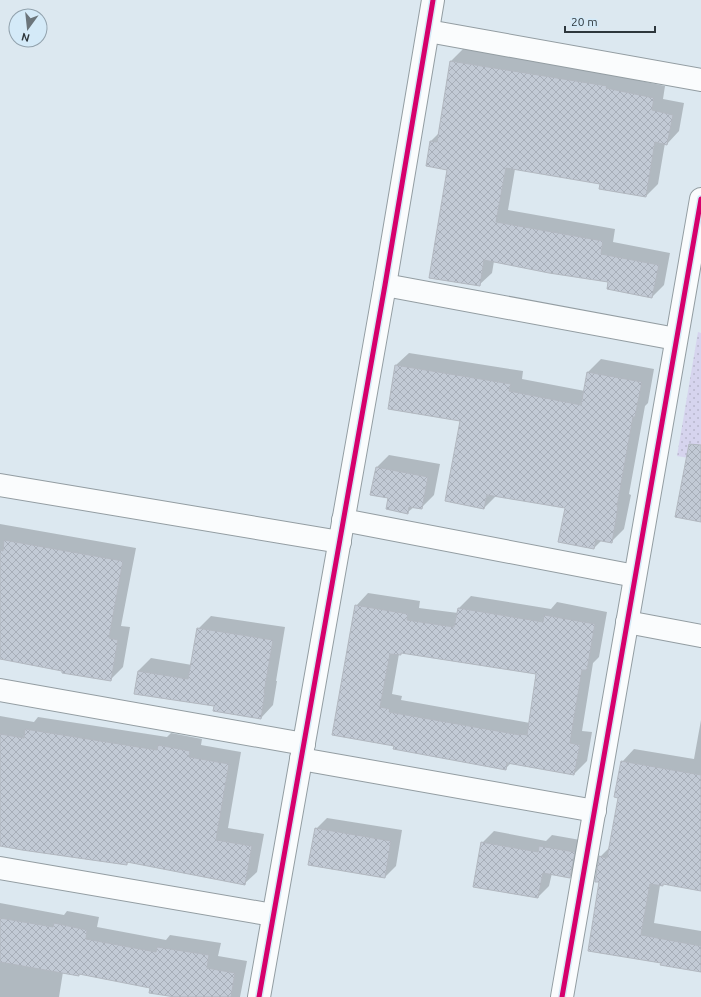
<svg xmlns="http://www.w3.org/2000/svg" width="701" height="997" viewBox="0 0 701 997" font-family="Ubuntu,sans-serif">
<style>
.park{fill:url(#park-dots)}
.shadow{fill:#0003;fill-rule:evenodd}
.building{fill:url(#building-cross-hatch);stroke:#b2b8c0;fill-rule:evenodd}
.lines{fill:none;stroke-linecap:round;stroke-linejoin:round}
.minor-casing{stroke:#939da2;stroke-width:24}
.minor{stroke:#fafcfd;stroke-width:22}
.cycleway-casing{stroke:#d4eaf8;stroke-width:8}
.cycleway{stroke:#d6006c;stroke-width:5}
</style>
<defs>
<pattern id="park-dots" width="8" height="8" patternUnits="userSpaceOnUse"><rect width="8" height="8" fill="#d6d4ee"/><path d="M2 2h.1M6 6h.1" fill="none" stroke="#b8b7cd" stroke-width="1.8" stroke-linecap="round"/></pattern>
<pattern id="building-cross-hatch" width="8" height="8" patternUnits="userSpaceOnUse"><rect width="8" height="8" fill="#c2cad5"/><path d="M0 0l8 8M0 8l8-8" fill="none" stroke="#a7aeb8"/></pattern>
</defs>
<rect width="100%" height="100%" fill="#dce8f0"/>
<path class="park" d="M698,332L701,333V460L677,456Z"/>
<g class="shadow">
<path d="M463,49L619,74L618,76L665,86L663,99L684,103L679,131L667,144L665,143L658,184L646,196L601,183L515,169L508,210L615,229L613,242L670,253L664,285L652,297L610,281L494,261L492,273L479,285L448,169L431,141L439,133L451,61Z"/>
<path d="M409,353L523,371L522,379L585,391L588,372L601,359L654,369L648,403L645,406L629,494L631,495L624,529L611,542L602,540L594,548L566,507L496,496L484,508L461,420L396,365Z"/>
<path d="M389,455L440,464L434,495L421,508L414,507L408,512L389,498L376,468Z"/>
<path d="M0,524L136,548L121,626L130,627L123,667L110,680L0,658Z"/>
<path d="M368,593L420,601L419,608L458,613L459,608L471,596L551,609L557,602L607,612L599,657L593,663L582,731L592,732L587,761L574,774L512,762L505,769L395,745L333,734L356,606ZM403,652L537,673L530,723L401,700L402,696L392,694L399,654Z"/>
<path d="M211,616L285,627L276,681H277L273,705L261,718L215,705L135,693L138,671L151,658L192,665L198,629Z"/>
<path d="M0,716L34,722L38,717L167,737L171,733L202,739L201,745L241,752L228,828L264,834L257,872L244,884L129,862L127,864L0,845Z"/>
<path d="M701,720V890L664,883L662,885H660L654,923L701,931V971L662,962L589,950L600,882V857L610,847L620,797L622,762L634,749L694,759Z"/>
<path d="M327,818L402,830L396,866L385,877L316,829Z"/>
<path d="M494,831L546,841L552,835L586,841L581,865L570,876L552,873L549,886L538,897L482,843Z"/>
<path d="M0,903L64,915L67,911L99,917L97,927L166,940L170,935L221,943L218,956L247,961L240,997H181L151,987L80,973L78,975L63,972L59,997H0Z"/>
</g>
<g class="building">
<path d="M450,61L607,86L606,88L654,98L652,110L673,115L667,145L655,142L646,197L599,189L600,184L506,168L496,222L603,241L601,254L659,265L652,298L607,289L608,282L549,273L484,260L480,286L429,278L447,170L426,166L430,141L437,142Z"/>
<path d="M395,365L511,384L509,391L581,405L587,372L642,382L635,417H633L617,507H618L612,543L596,540L594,549L558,542L565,508L487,495L484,509L445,501L460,421L388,409Z"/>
<path d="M689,444L701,445V522L675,517Z"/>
<path d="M376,467L428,477L422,509L409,507L408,514L386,509L388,498L370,495Z"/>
<path d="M4,540L123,561L109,638L118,640L111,681L62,673V671L0,659V550L3,551Z"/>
<path d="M355,605L408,614L407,620L454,627L458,608L543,622L544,615L595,624L587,670H582L570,743L580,745L574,775L507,763L506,770L393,749L394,746L332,735ZM401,653L536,674L527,735L520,734V735L389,712L390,709L380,707L390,654L401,655Z"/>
<path d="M197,628L273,640L264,693H265L261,719L213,711L214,706L134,694L138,671L188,679Z"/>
<path d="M25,729L157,750L158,745L190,751L189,757L229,764L216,840L252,846L245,885L127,862V865L22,850L0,846V734L24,738Z"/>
<path d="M621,761L701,775V891L663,884V886L650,884L641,935L701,946V972L660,965L661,963L588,951L599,882H595L599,856L607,858L618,798L614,797Z"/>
<path d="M315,828L391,841L385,878L308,865Z"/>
<path d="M481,842L538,852L539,846L575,852L570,878L543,873L538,898L473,887Z"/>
<path d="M0,918L53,927L54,923L87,930L86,939L156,952L157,947L209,955L207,968L235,973L231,997H175L149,993L150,988L79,974V976L0,962Z"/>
</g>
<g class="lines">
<defs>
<g id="minor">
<path d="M428,31L701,80"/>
<path d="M385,285L676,339"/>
<path d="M0,485L340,542"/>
<path d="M343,520L635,576"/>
<path d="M627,622L701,636"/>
<path d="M0,690L304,744"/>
<path d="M301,759L595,811"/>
<path d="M0,868L273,915"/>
<path d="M259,997L385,285L433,0"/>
<path d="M562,997L701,199"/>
</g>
</defs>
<use href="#minor" class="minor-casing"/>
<use href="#minor" class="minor"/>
<defs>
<g id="cycleway">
<path d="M259,997L385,285L433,0"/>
<path d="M562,997L701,199"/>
</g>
</defs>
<use href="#cycleway" class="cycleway-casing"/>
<use href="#cycleway" class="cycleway"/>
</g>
<g transform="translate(28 28) rotate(195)"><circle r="19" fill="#d4eaf8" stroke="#92a2ad"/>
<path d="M0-3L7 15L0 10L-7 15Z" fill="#6b757b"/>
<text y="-6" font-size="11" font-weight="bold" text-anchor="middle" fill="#2e373c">N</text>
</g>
<path d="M565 26v6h90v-6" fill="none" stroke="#2e373c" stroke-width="2"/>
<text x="571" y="26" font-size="12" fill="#2e373c" stroke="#d4eaf8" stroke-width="3" paint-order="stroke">20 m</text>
</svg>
